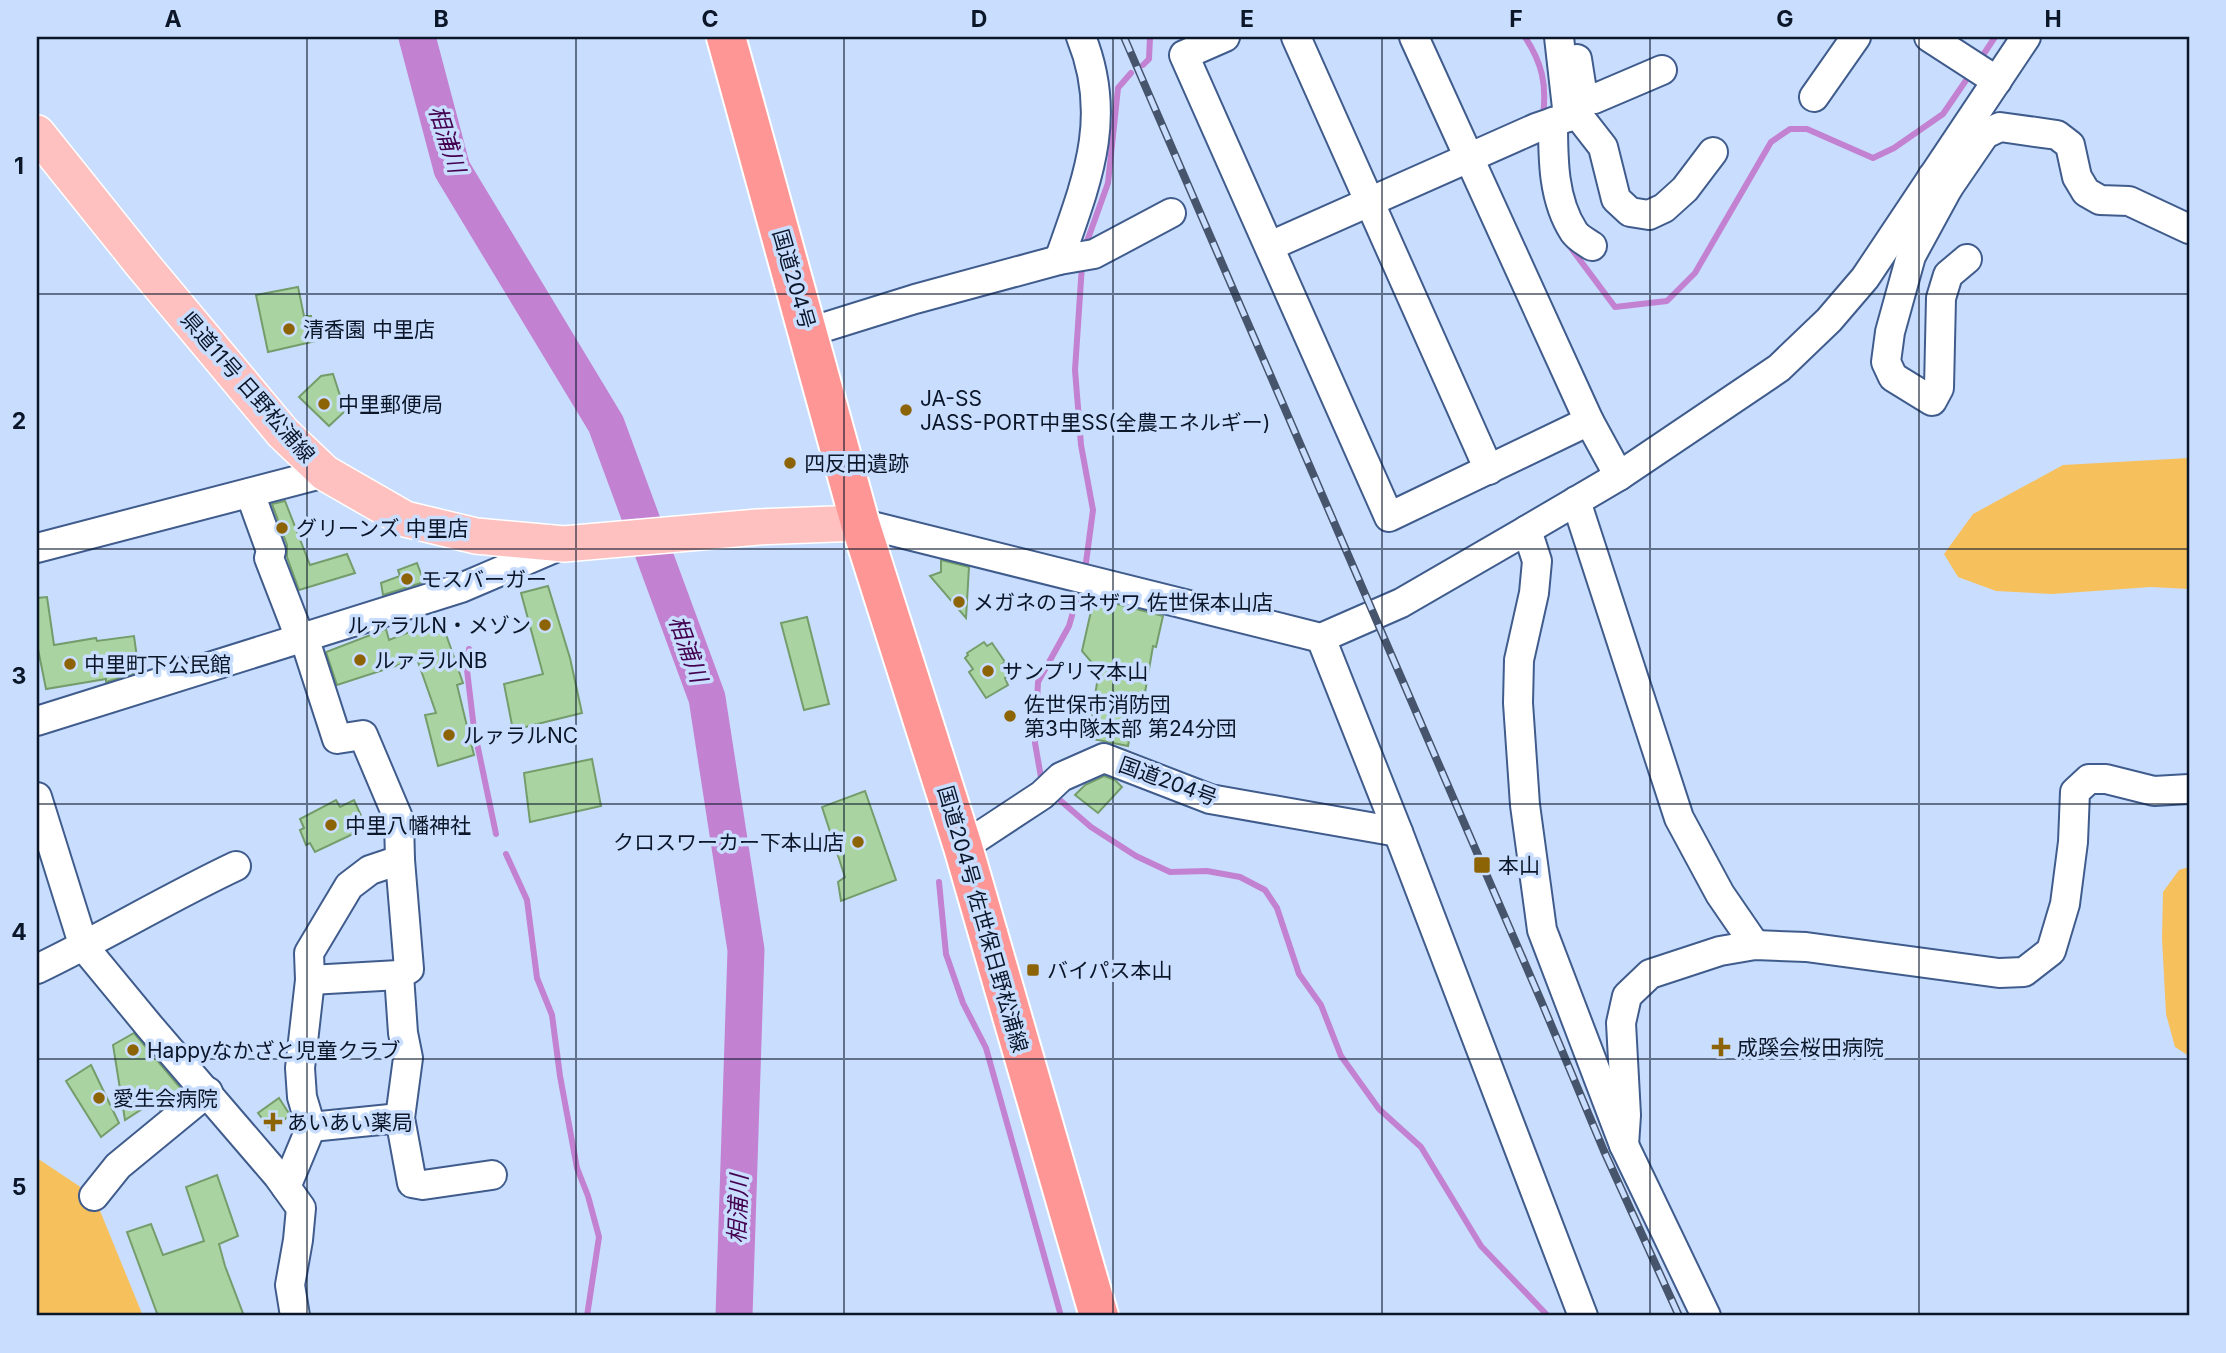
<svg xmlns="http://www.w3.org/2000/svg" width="2226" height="1353" viewBox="0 0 2226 1353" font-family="Inter,'Noto Sans JP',sans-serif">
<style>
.green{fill:#f6c05d}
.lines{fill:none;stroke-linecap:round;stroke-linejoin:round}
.stream{stroke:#c381d2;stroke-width:6}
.river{stroke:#c381d2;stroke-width:37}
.building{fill:#a9d4a1;stroke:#749d6b;stroke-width:2}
.minor-casing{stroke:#405c8c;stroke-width:32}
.major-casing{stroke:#fff;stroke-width:38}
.highway-casing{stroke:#fff;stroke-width:42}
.minor{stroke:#fff;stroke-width:28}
.major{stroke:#ffc0c0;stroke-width:35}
.highway{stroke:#ff9696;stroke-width:38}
.rail-casing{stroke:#46546c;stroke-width:8}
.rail{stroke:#c9deff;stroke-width:5;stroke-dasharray:16;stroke-linecap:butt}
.grid{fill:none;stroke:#0b1629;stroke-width:2;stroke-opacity:0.55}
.poi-dot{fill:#8c6406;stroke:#c9deff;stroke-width:2.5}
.labels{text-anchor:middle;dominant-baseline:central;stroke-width:7;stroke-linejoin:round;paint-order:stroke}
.street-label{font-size:21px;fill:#0b1629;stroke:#c9deff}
.poi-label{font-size:21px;fill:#0b1629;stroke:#c9deff;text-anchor:start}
.water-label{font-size:23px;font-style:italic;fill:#43014f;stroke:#c9deff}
.neatline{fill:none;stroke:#0b1629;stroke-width:2.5}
.grid-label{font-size:23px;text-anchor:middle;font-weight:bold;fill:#0b1629}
</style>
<rect width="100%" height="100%" fill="#c9deff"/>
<g class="green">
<path d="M2189,458V589L2151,587L2052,594L1996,591L1958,577L1944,554L1973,514L2063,465Z"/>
<path d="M2189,867V1056L2175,1047L2166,1014L2162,938L2163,892L2179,870Z"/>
<path d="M37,1158L94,1196L143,1316H37Z"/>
</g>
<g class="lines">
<g class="stream">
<path d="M1525,37C1542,63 1547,84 1543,116"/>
<path d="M1979,61L1995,37"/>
<path d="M1143,65L1149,59L1150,37"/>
<path d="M1568,244L1615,307L1667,301L1695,273L1771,142L1790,129H1807L1873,158L1894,148L1943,114L1971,73"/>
<path d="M1085,247L1108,183L1118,88L1131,73"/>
<path d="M1082,265L1075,370L1081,445L1093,510L1085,570"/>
<path d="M469,649L467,670L474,729L496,834"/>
<path d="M1042,783L1035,743L1038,682L1069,626L1081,584"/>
<path d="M1054,795L1091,827L1136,856L1170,872L1207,871L1240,877L1265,890L1277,908L1299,974L1321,1005L1341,1056L1379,1109L1421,1147L1481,1246L1548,1316"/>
<path d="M506,854L527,900L537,978L552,1015L560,1076L577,1168L588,1196L599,1237L587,1316"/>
<path d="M939,882L946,954L963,1003L986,1048L1061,1316"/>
</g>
<path class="river" d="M417,37L452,169L606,424L707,698L746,950L734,1316"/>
</g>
<g class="building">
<path d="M298,287L304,316H311L316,341L268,352L256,295Z"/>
<path d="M333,374L345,411L329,426L299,397L321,376Z"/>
<path d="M285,501L310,565L347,554L355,573L299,590L287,557V545L272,504Z"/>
<path d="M941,560L969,567L966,618L930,576L941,572Z"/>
<path d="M417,563L424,582L383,595L381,583L400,576L398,570Z"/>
<path d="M548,586L570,658L582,713L513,730L504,684L543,674L521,593Z"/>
<path d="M47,597L54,645L96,638L97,641L134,636L139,672L106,682V679L46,689L37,644V598Z"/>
<path d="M1094,598L1163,616L1156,647L1153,646L1142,710L1135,709L1128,746L1088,738L1099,671L1082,651Z"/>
<path d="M807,617L829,704L804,710L781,623Z"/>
<path d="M441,620L463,683L457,685L474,755L438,766L425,715L436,713L417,659L337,685L326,652L386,629L389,640Z"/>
<path d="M984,642L987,646L992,643L1005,662L1002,664L1008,675L1005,678L1008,685L986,698L969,672L973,669L965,658L968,655L967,653Z"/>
<path d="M592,759L601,806L530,822L524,773Z"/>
<path d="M1104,776L1115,780L1122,787L1098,813L1075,795L1085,785Z"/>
<path d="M865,791L896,880L841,901L838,882L845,877L822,807Z"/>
<path d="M336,800L340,807L354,800L364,822L351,830L353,834L315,852L310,843L306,845L300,830L304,828L300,819Z"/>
<path d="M134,1033L183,1091L160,1110L153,1102L125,1120L113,1045Z"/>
<path d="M91,1065L119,1123L101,1137L66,1081Z"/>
<path d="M279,1098L290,1115L271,1130L258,1113Z"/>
<path d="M217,1175L238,1236L219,1244L225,1266L244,1316H158L127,1232L151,1224L163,1255L204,1241L186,1187Z"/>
</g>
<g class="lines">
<defs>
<g id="minor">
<path d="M1225,37L1184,55L1389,517L1589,421"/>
<path d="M1296,37L1489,470"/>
<path d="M1414,37L1589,421L1619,476"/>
<path d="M1929,37L1997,81"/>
<path d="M1577,59L1582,91L1594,99L1662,70"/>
<path d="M1814,97L1856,37"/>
<path d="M1568,117L1578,115L1603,147L1616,199L1630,212L1649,215L1664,208L1685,189L1713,152"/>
<path d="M1553,122C1553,159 1553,200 1574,232C1578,238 1586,242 1592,246"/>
<path d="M1932,177L1948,188L1911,256L1890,332L1886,362L1893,377L1932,401L1939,388L1941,298L1948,275L1967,259"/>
<path d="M1948,188L1985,134L2000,127L2057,135L2070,145L2077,177L2086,192L2100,200L2129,201L2189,229"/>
<path d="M1270,246L1536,128L1568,117L1559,37"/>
<path d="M1059,260C1086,183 1114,118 1081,37"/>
<path d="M809,332L915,299L1059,260L1094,254L1171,213"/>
<path d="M250,493L271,551L269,558L300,638"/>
<path d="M1576,501L1679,818L1720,894L1755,945"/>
<path d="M860,523L1321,638L1401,603L1527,530L1619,476L1779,368L1829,320L1865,278L2026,37"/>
<path d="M1527,530L1537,561L1534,593L1519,660L1518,703L1525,805L1542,930L1624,1145L1706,1316"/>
<path d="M37,548L325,473"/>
<path d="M304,637L337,739L363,735L399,820L400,860L409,969L399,975L403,1033L408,1058L400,1118L412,1183L423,1185L492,1175"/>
<path d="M1321,638L1398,832L1583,1316"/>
<path d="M37,721L461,588L564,544"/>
<path d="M37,797L84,947L150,1027L278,1176L301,1208L298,1240L290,1285L295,1316"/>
<path d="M963,847L1042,795L1061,777L1104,758L1210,799L1398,832"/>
<path d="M37,969C104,937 168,898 236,866"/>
<path d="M310,980L399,975"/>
<path d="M311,1127L400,1118"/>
<path d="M1624,1145L1626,1115L1621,1023L1627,996L1650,974L1720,951L1755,945L1806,947L1999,973L2024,972L2051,951L2065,904L2073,842L2075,792L2089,779H2106L2154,791L2189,789"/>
<path d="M286,1187L311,1127L302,1097L300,1068L310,980L309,953L349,886L370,870L400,860"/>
<path d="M94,1196L118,1166L208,1092"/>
</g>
<path id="major" d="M37,133L142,264L283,433L325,473L405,519L476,536L564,544L758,527L860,523"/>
<path id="highway" d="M726,37L860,523L963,847L1099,1316"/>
</defs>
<use href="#minor" class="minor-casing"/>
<use href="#major" class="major-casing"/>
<use href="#highway" class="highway-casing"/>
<use href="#minor" class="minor"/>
<use href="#major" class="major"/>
<use href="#highway" class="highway"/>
<defs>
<path id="rail" d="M1124,37L1542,1003L1604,1151L1679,1316"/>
</defs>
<use href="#rail" class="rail-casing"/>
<use href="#rail" class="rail"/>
</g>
<path class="grid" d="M307,37V1316M576,37V1316M844,37V1316M1113,37V1316M1382,37V1316M1650,37V1316M1919,37V1316M37,294H2189M37,549H2189M37,804H2189M37,1059H2189"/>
<g class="poi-dot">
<circle cx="289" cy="329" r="7"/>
<circle cx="324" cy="404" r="7"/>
<circle cx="906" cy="410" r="7"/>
<circle cx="790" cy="463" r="7"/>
<circle cx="282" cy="528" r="7"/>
<circle cx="407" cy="579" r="7"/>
<circle cx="959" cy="602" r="7"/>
<circle cx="545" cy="625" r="7"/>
<circle cx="360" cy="660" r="7"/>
<circle cx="70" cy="664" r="7"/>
<circle cx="988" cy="671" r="7"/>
<circle cx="1010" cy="716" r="7"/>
<circle cx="449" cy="735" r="7"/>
<circle cx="331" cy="825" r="7"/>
<circle cx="858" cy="842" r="7"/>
<rect x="1473" y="856" width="18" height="18" rx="3.5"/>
<rect x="1026" y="963" width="14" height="14" rx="3.5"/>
<path d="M1717.5 1036.5h7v7h7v7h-7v7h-7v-7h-7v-7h7z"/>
<circle cx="133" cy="1050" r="7"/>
<circle cx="99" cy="1098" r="7"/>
<path d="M269.5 1111.5h7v7h7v7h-7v7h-7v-7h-7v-7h7z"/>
</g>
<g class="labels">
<g class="street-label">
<text transform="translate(794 279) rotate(74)">国道204号</text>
<text transform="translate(248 387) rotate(49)">県道11号 日野松浦線</text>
<text transform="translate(1168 781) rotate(20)">国道204号</text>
<text transform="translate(983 919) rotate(74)">国道204号 佐世保日野松浦線</text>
</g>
<g class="poi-label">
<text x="303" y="329">清香園 中里店</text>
<text x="920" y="398">JA-SS<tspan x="920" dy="24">JASS-PORT中里SS(全農エネルギー)</tspan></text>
<text x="338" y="404">中里郵便局</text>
<text x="804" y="463">四反田遺跡</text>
<text x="296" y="528">グリーンズ 中里店</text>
<text x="421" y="579">モスバーガー</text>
<text x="973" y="602">メガネのヨネザワ 佐世保本山店</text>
<text x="531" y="625" text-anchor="end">ルァラルN・メゾン</text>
<text x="374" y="660">ルァラルNB</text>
<text x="84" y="664">中里町下公民館</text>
<text x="1002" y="671">サンプリマ本山</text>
<text x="1024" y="704">佐世保市消防団<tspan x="1024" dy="24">第3中隊本部 第24分団</tspan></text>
<text x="463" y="735">ルァラルNC</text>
<text x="345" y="825">中里八幡神社</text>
<text x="844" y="842" text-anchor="end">クロスワーカー下本山店</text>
<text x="1498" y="865">本山</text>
<text x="1047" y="970">バイパス本山</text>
<text x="1737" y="1047">成蹊会桜田病院</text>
<text x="147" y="1050">Happyなかざと児童クラブ</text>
<text x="113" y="1098">愛生会病院</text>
<text x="287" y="1122">あいあい薬局</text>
</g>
<g class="water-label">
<text transform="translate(447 139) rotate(72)">相浦川</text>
<text transform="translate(688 649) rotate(70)">相浦川</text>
<text transform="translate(738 1209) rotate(-88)">相浦川</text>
</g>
</g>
<rect width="2226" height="1353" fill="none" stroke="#c9deff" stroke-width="77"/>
<rect x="38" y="38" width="2150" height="1276" class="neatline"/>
<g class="grid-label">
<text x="173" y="27">A</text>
<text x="441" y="27">B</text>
<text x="710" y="27">C</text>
<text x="979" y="27">D</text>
<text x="1247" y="27">E</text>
<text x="1516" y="27">F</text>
<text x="1785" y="27">G</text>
<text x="2053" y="27">H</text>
<text x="19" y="174">1</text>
<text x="19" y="429">2</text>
<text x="19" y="684">3</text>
<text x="19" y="940">4</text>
<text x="19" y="1195">5</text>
</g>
</svg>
